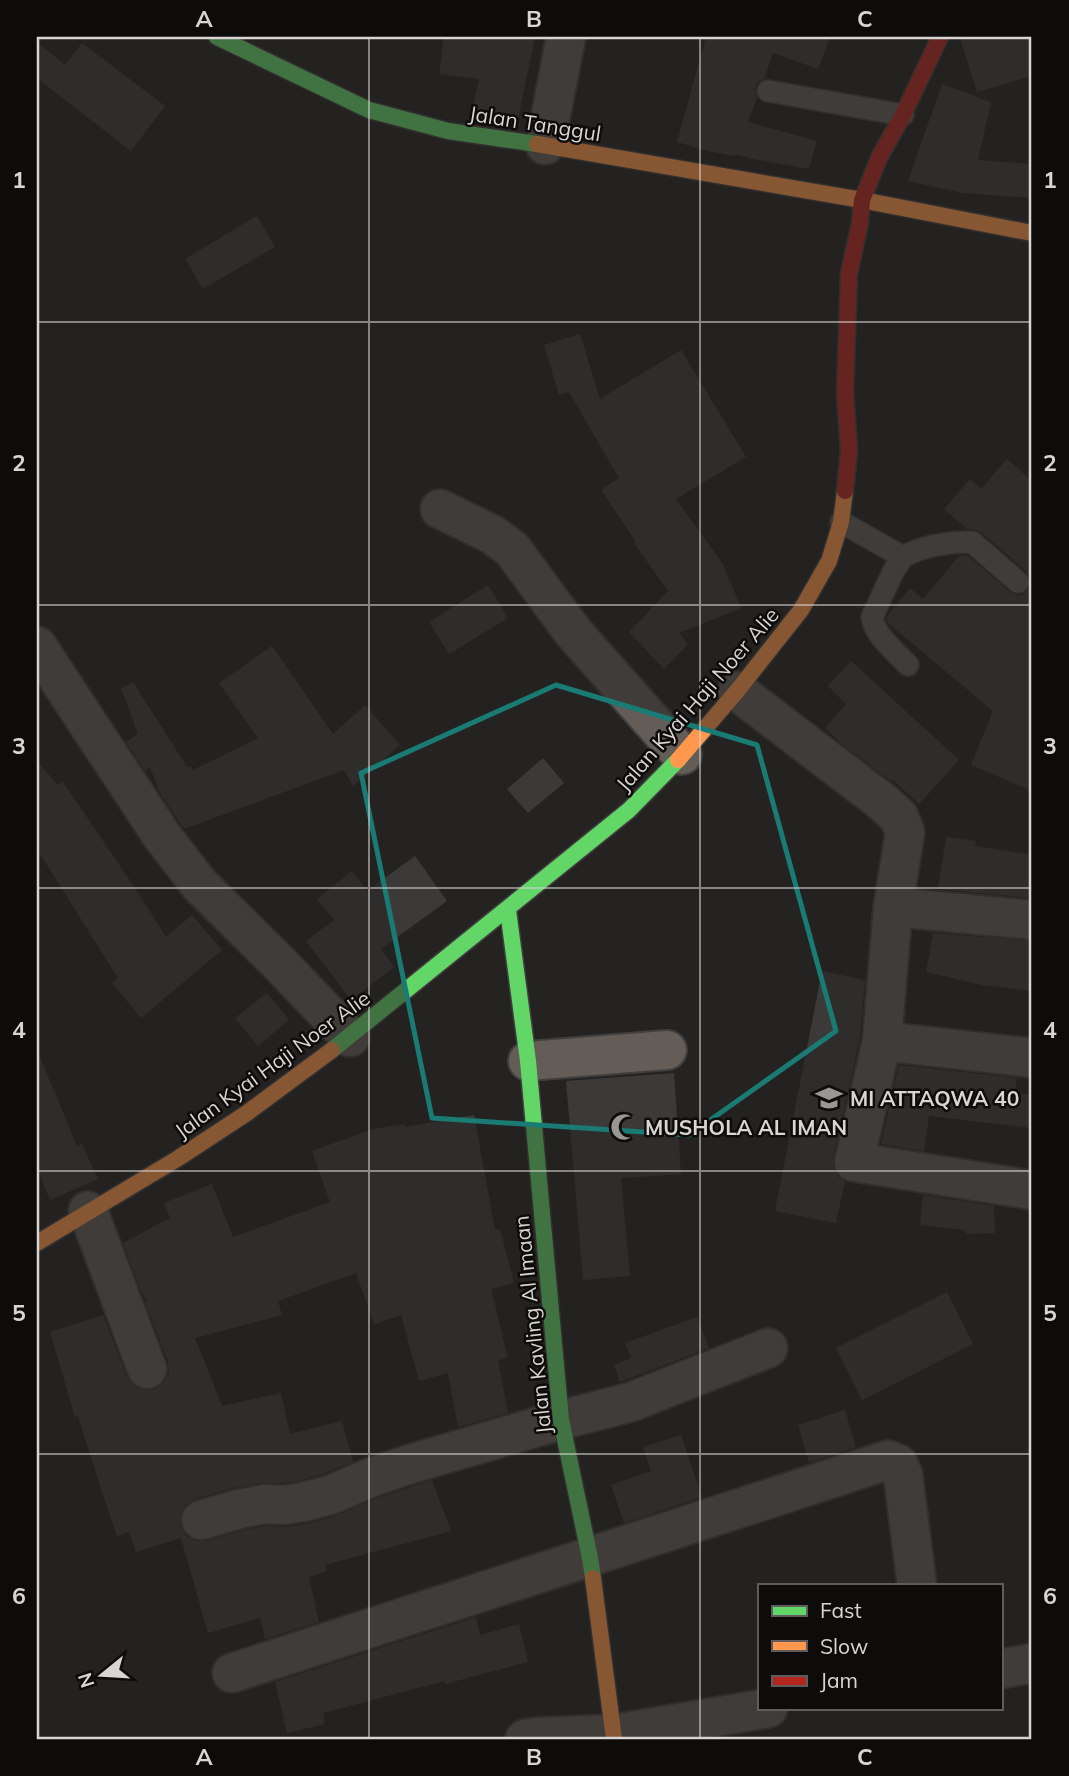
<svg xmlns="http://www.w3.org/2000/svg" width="1069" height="1776" viewBox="0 0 1069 1776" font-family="Mulish,sans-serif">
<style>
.building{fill:#3c3a38}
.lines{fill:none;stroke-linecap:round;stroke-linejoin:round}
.lane-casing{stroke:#413f3e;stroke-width:24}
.street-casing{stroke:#413f3e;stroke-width:42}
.fast-casing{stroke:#413f3e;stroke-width:19}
.slow-casing{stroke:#413f3e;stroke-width:19}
.jam-casing{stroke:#413f3e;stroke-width:19}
.lane{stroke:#635c57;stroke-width:21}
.street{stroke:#635c57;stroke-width:38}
.fast{stroke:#63d668;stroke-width:16}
.slow{stroke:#ff974d;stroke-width:16}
.jam{stroke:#b3261e;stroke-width:16}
.marked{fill:none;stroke:#197b73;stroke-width:5;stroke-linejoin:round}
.grid{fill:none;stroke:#d8d5d4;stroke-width:2;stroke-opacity:0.55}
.labels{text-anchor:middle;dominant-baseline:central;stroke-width:5;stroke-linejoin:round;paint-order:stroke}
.street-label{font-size:21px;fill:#d8d5d4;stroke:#0e0c0b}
.poi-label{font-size:21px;font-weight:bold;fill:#d8d5d4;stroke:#0e0c0b;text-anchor:start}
.neatline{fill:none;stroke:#d8d5d4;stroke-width:2.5}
.grid-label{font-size:23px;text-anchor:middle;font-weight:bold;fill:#d8d5d4}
</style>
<rect width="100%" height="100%" fill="#252321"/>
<g class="building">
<path d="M444,37H535L518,119L472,112L479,79L439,74Z"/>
<path d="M706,37H830L818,69L773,53L764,79L758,82L755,88L757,98L748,122L817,141L809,169L753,159L735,154V156L708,151L677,142Z"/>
<path d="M962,37H1032V76L977,92L961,41Z"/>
<path d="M37,42L65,65L82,43L165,106L131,151L37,78Z"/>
<path d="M942,84L991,102L978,160L1032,164V198L963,193L908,181Z"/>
<path d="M257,216L275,247L203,289L185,259Z"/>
<path d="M580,334L600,399L681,350L746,457L676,499L723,564L741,608L679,633L688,644L664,669L629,632L668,591L634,543L636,542L601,490L619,478L569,392L559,395L544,345Z"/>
<path d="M1007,459L1032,481V791L971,765L993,711L889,624L886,618L910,588L923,599L959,556L967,555L1010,592L1016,595H1022L1028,590L1031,584V578L1027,572L981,532L973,529H967L944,509L970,479L981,489Z"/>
<path d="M488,585L508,618L449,654L429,622Z"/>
<path d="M272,646L333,734L365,705L400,745L353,786L344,770L184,829L160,793L150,767L145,771L126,742L138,734L121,688L133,682L187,767L191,766L193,770L258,738L219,683Z"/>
<path d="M851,661L959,760L919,804L892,779L891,781L841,743L825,728L846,704L828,686Z"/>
<path d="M543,758L564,783L528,813L507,789Z"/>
<path d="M37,761L58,785L63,782L133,885L166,937L192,915L222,950L141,1018L112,983L118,978L37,849Z"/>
<path d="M946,837L976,841L975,846L1032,855V898L938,889Z"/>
<path d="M415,856L447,901L381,949L394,967L351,1000L306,941L334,920L317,899L352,871L367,891Z"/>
<path d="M933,933L1032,941V991L982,985L926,972Z"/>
<path d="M822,971L865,980L860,1038L833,1157L834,1170L839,1178L845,1181L836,1223L775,1211Z"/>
<path d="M267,993L289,1020L258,1046L235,1018Z"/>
<path d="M37,1050L77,1146L82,1144L98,1179L50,1200L37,1168Z"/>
<path d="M899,1065L1017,1078L1015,1093L1032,1095V1128L929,1116L924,1151L881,1144Z"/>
<path d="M674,1073L681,1174L621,1178L630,1276L583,1280L566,1081Z"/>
<path d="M474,1115L495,1230L500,1229L514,1283L491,1289L508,1358L498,1360L508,1413L458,1427L448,1373L419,1381L401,1315L374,1324L356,1273L278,1301L282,1315L195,1338L222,1406L281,1393L290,1434L342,1421L353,1462L323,1474L299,1481L282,1483H261L233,1488L195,1499L185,1505L180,1515V1527L186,1536L195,1541H206L244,1530L266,1526L286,1527L306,1524L335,1516L380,1497L432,1480L451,1531L325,1565L327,1571L309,1577L319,1622L265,1639L260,1618L208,1633L181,1538L136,1552L129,1532L117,1536L102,1492L78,1416L75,1417L50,1332L103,1315L127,1377L134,1386L143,1390L155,1389L164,1382L169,1372L168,1362L145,1302L147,1301L141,1291L123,1243L170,1218L164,1203L212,1184L233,1237L330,1202L312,1151L373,1129L405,1124V1127Z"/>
<path d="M923,1195L994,1206L995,1233L966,1234L965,1230L920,1225Z"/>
<path d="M947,1292L973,1344L862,1400L836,1348Z"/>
<path d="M697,1317L709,1348L620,1382L614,1365L631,1358L625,1343Z"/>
<path d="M845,1410L856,1447L809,1463L798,1425Z"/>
<path d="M681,1435L702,1497L624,1523L611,1485L651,1471L643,1447Z"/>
<path d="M476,1617L480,1635L519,1624L528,1662L445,1684V1681L323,1713L325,1724L287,1733L275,1682Z"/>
</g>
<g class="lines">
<defs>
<g id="lane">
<path d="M768,91L903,115"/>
<path d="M841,522L903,557L894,570L872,617C874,635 896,652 908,665"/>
<path d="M903,557C924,545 949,542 972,542L1018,582"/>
</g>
<g id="street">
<path d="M545,145L566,37"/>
<path d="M440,509L493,535L512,549L573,632L682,755"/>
<path d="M37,646L162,836L199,884L278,962L350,1037"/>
<path d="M737,691L880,800L899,817L905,832L893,907L882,1041L854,1162L1032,1190"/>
<path d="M893,907L1032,920"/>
<path d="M882,1041L1032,1058"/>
<path d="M528,1061L667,1050"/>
<path d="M88,1211L147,1369"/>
<path d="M201,1520L239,1509L265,1504L283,1505L303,1502L330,1495L372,1477L407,1465L561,1420L631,1402L768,1348"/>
<path d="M1001,1669L1032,1663"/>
<path d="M232,1673L888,1460L898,1464L903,1475L917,1585"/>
<path d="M525,1739L537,1737L614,1734L768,1708"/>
</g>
<g id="fast">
<path d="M217,37L369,110L448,131L537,144"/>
<path d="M508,910L528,1061L561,1420L590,1558L593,1578"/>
<path d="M332,1050L629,810L678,760"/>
</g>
<g id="slow">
<path d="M537,144L862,200L1032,233"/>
<path d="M678,760L737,691L801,610L829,561L841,522L845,491"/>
<path d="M37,1243L177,1159L247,1113L332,1050"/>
<path d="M593,1578L614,1739"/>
</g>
<path id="jam" d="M845,491L849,451L845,392L849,274L860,223L862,200L880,156L903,115L940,37"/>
</defs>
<use href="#lane" class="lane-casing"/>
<use href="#street" class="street-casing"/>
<use href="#fast" class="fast-casing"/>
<use href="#slow" class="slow-casing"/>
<use href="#jam" class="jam-casing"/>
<use href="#lane" class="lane"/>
<use href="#street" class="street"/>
<use href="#fast" class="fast"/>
<use href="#slow" class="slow"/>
<use href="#jam" class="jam"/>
</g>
<path d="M0 0H1069V1776H0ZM556,685L757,745L836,1031L689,1135L432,1118L361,773Z" fill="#252321" fill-opacity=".55" fill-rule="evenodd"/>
<path class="marked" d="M556,685L757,745L836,1031L689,1135L432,1118L361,773Z"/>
<path class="grid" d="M369,37V1739M700,37V1739M37,322H1032M37,605H1032M37,888H1032M37,1171H1032M37,1454H1032"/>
<defs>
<symbol id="school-bare" viewBox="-9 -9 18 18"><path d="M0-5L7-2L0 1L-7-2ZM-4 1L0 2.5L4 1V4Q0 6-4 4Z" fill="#999795" stroke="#0e0c0b" stroke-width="2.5" paint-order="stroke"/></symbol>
<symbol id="mosque-bare" viewBox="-9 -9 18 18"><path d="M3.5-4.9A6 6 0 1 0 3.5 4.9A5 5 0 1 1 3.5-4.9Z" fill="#999795" stroke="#0e0c0b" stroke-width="2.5" paint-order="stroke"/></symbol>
</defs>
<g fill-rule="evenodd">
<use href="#school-bare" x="810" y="1079" width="38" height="38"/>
<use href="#mosque-bare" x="605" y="1108" width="38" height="38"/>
</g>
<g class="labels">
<g class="street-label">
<text transform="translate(535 123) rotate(9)">Jalan Tanggul</text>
<text transform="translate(697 699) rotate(-49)">Jalan Kyai Haji Noer Alie</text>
<text transform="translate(272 1064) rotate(-36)">Jalan Kyai Haji Noer Alie</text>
<text transform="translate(532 1325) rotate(-96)">Jalan Kavling Al Imaan</text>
</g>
<g class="poi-label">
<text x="850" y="1098">MI ATTAQWA 40</text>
<text x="645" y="1127">MUSHOLA AL IMAN</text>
</g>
</g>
<rect width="1069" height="1776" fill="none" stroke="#0e0c0b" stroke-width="77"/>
<rect x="758" y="1584" width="245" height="126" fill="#0e0c0b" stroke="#5f5c5b" stroke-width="2"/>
<rect x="772" y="1606" width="35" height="10" fill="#63d668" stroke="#5f5c5b" stroke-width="2"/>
<text x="820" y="1618" font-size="21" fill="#d8d5d4">Fast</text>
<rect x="772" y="1641" width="35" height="10" fill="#ff974d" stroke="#5f5c5b" stroke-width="2"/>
<text x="820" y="1654" font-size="21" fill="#d8d5d4">Slow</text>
<rect x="772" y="1676" width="35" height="10" fill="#b3261e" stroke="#5f5c5b" stroke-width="2"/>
<text x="820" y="1688" font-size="21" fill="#d8d5d4">Jam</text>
<g transform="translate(102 1675) rotate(252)" stroke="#0e0c0b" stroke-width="5" paint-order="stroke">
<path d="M0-5L12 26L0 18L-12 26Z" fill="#d8d5d4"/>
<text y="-10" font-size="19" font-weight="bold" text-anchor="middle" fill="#d8d5d4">N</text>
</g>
<rect x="38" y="38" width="992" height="1700" class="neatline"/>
<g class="grid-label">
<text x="204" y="27">A</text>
<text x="534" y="27">B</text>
<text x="865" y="27">C</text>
<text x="19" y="188">1</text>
<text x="1050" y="188">1</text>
<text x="19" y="471">2</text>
<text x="1050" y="471">2</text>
<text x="19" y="754">3</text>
<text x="1050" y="754">3</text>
<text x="19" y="1038">4</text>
<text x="1050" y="1038">4</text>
<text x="19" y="1321">5</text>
<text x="1050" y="1321">5</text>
<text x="19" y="1604">6</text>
<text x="1050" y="1604">6</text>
<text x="204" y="1765">A</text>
<text x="534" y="1765">B</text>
<text x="865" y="1765">C</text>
</g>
</svg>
